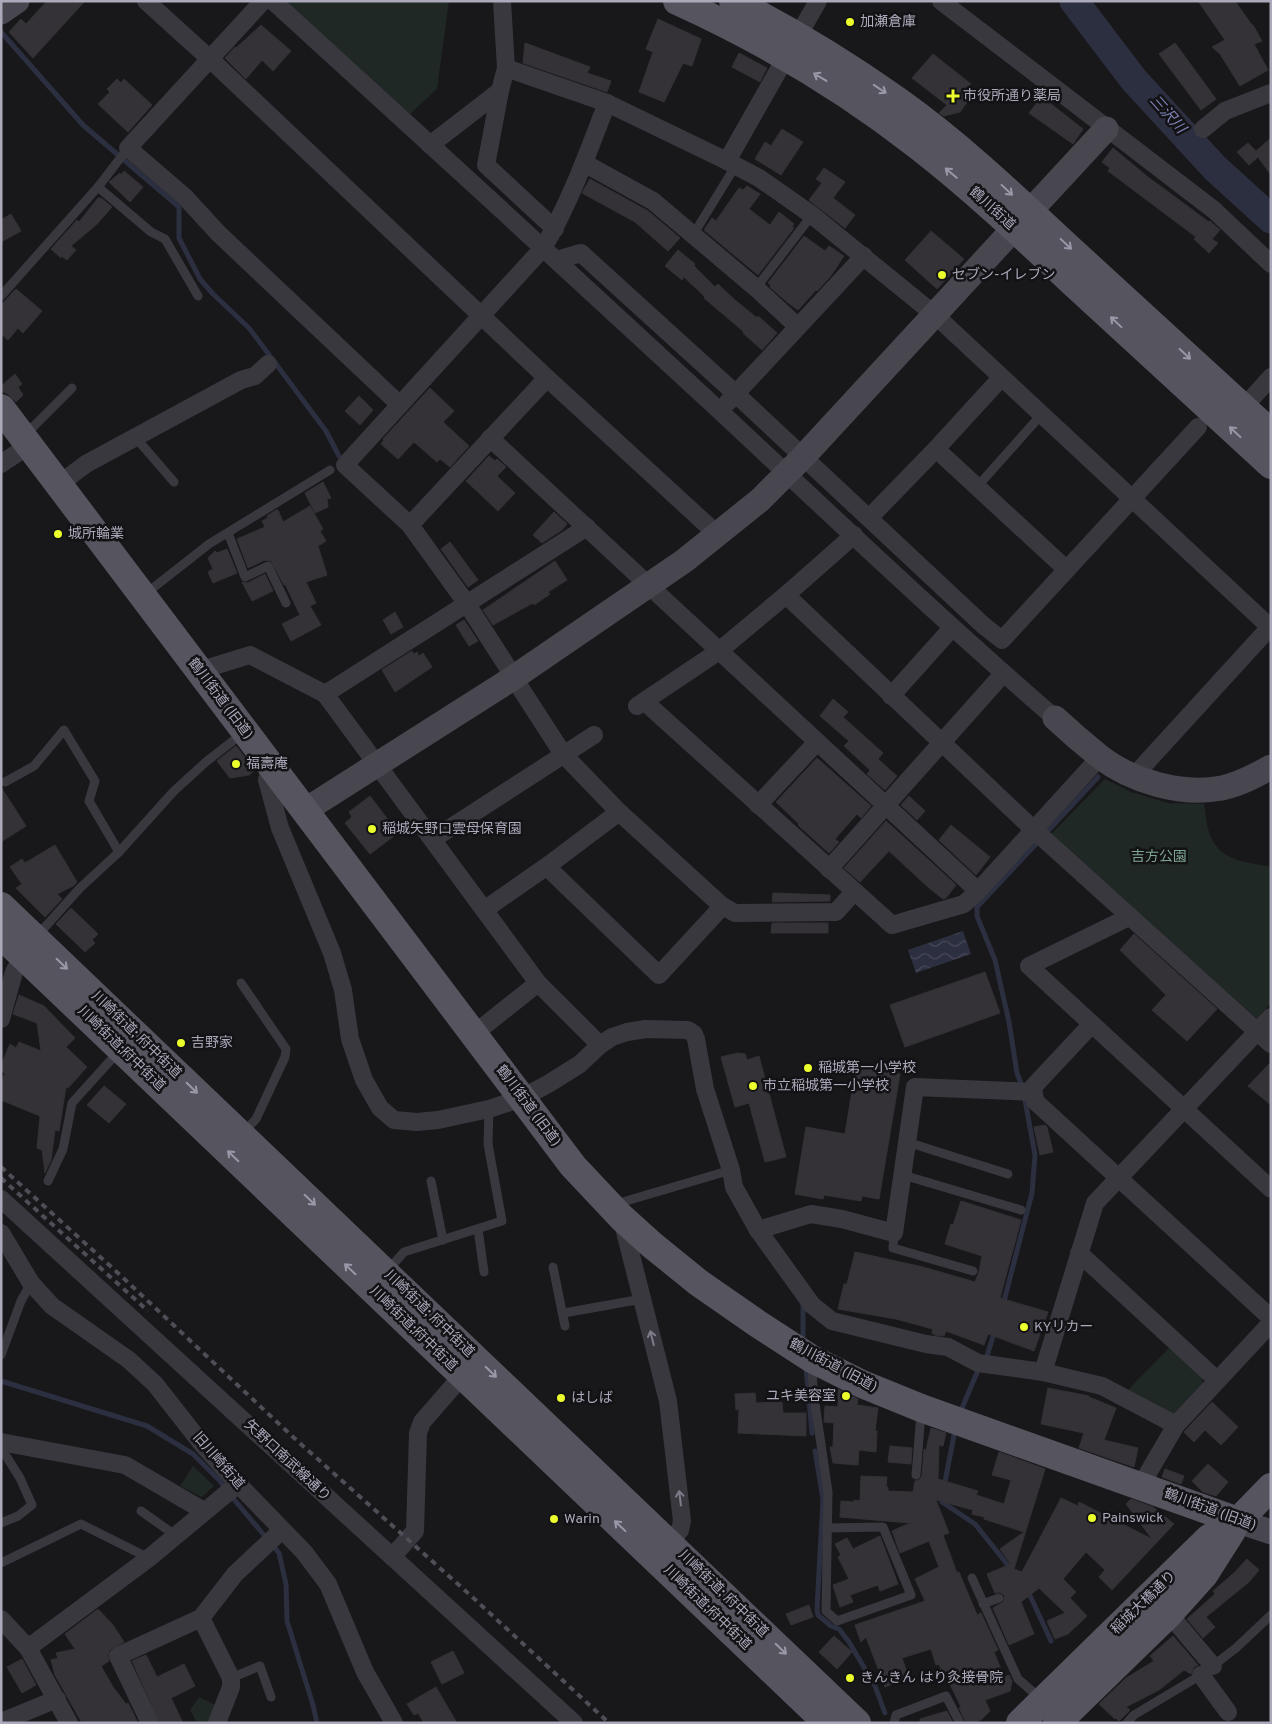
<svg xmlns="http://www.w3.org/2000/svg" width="1272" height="1724" viewBox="0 0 1272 1724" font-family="Overpass,'Noto Sans JP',sans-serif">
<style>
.green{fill:#1f2824}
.water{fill:url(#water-waves)}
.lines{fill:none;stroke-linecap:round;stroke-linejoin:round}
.stream{stroke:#2c2f3f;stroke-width:5}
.river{stroke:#2c2f3f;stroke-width:29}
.building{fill:#343236;stroke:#333136}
.lane{stroke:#3a383f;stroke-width:9}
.street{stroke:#3a383f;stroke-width:18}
.secondary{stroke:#48464f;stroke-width:25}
.primary{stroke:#56545e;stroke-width:28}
.rail{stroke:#4f4d56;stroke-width:4;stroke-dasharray:6 5;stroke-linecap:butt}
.oneway{stroke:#9a98a8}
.oneway2{stroke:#7e7c89}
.poi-dot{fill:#ebfd2c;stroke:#131215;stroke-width:2}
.labels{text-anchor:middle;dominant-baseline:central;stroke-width:5;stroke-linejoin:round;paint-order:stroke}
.poi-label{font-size:14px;fill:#aba9ba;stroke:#131215;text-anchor:start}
.street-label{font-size:14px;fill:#aba9ba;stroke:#131215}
.park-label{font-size:14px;fill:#7fa692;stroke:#131215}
.water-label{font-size:15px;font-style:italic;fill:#7e84b7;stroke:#131215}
</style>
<defs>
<pattern id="water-waves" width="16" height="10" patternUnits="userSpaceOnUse" patternTransform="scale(1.25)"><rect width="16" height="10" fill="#2c2f3f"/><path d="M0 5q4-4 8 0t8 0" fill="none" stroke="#484a59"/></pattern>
</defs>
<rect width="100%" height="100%" fill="#18171a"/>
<g class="green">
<path d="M288,1H449L437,89L410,114L287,3Z"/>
<path d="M1105,779L1131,792L1169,803L1204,804C1206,813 1206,823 1209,832C1219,862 1244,861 1271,867V1003L1257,1019L1051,834Z"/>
<path d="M1169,1348L1202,1377L1203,1385L1173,1416L1126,1392Z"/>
<path d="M193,1466L214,1486L202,1497L180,1486Z"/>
<path d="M199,1697L215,1705L208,1723H197L190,1710Z"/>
</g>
<path class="water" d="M963,931L971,954L916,973L908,950Z"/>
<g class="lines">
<g class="stream">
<path d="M1,32L83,125L179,207V238L200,279L213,294L249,328L326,431L339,456"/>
<path d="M1046,833L1098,777"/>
<path d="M803,1301V1341"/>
<path d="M1003,1305L1032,1193L1035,1155L1023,1089L1017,1073L1009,1022L995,960L977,916V907L1036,844"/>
<path d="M987,1356L995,1330"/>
<path d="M806,1367L812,1433"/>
<path d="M1,1381L147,1426L193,1454L220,1481L232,1497L279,1553L286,1584L287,1621L313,1705L317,1723"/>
<path d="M960,1413L978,1370"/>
<path d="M815,1451L823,1499L817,1609L818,1615L831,1626L839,1629L849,1642L875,1686L885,1713"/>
<path d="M944,1487L955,1430"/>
<path d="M943,1496L942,1502L975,1524L1011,1569"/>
<path d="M1027,1589L1051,1641"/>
</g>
<path class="river" d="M1074,1L1134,80L1215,168L1271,219"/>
</g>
<g class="building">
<path d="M47,1H85L33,58L9,32L21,19L26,24Z"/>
<path d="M1198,1H1235L1252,25H1253L1262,41L1254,44L1268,70L1240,86L1220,54L1212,47L1225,40Z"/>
<path d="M658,19L701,39L692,66L683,63L664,102L639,92L653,52L646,49Z"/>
<path d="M261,25L291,51L273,71L262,60L246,79L225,58L235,47L236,48Z"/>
<path d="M525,43L590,67L587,73L611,81L607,92L523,63Z"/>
<path d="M1175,43L1216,99L1201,110L1159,54Z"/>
<path d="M739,53L767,68L760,82L732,67Z"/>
<path d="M933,54L971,84L962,95L968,101L960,112L944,116L939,113L947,105L912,78Z"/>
<path d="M117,79L121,83L124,79L152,105L128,132L98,104L110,92L107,89Z"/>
<path d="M1039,100H1046L1083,129L1073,144L1029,113Z"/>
<path d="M782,129L803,142L781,175L755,159L765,142L771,146Z"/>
<path d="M1271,138V175L1258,157L1249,165L1237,152L1248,143L1256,151Z"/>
<path d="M1113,148L1148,177L1209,222L1210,221L1220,230L1212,239L1218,243L1209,253L1194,239L1196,237L1108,171L1110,168L1102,162Z"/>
<path d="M824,168L845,182L833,198L855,215L845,228L809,200L822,183L816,179Z"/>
<path d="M124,171L143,187L130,202L109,182L120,173L121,175Z"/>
<path d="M590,179L648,211L680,238L668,251L635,222L582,193Z"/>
<path d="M747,186L760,194L749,209L770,225L779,212L794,224L792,227L794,228L758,275L704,230L712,218L716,221L739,188L743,190Z"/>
<path d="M98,198H101L112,207L97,224L71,246L76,250L67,260L62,256L61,258L51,249L77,220L79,222Z"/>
<path d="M11,214L21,231L1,242V220Z"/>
<path d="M931,231L964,259L937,289L905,260Z"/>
<path d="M804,236L825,251L829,246L844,256L830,277L817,291L816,290L798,310L787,302L770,287L771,285L768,283Z"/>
<path d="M678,250L695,264L694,266L715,287L718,284L735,300L757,318L758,316L777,333L762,350L743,333L744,332L704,298L705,297L684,277L682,280L665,266Z"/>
<path d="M16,289L42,311L23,333L18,328L8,340L1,334V305Z"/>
<path d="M15,374L22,384L18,387L23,395L16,402L8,394L1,391V386Z"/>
<path d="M430,388L454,411L443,422L469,446L450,467L440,459L437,462L414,442L398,459L381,444L384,440L383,439Z"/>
<path d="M359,396L373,410L360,425L345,411Z"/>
<path d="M489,456L495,461L497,459L506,467L497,476L515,493L498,511L466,481Z"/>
<path d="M323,482L331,498L327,499L328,507L315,513L305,493Z"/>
<path d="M310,506L323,529L320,531L326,541L318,546L327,575L306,582L316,603L310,606L321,625L291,641L282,624L300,615L285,584L284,585L271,561L265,560L248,568L237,539L265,527L262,521L268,518L267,516L276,510H278L283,522Z"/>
<path d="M554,512L567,524L562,530L542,543L533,535Z"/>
<path d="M450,542L478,580L468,587L441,549Z"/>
<path d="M227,549L237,573L213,583L208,572L213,569L208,558L215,551L217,553Z"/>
<path d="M555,561L567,580L548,592L550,594L534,605L533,603L493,625L483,610Z"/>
<path d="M265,574L273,591L252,601L242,582L248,583Z"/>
<path d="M395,612L403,627L391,634L383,620Z"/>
<path d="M464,620L478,641L469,646L456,625Z"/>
<path d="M412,651L414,654L417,652L419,656L423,653L432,667L395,692L382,670Z"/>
<path d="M833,699L848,712L843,717L883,753L878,759L897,776L885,790L867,774L870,770L844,746L849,741L820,716Z"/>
<path d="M236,746L255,770L249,775L230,778L217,761Z"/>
<path d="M817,758L871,806L861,818L857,814L835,839L839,842L829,853L798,825L799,824L776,802Z"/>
<path d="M1,787L26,826L1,842Z"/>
<path d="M370,796L398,833L370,854L345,823L352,817L349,812Z"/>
<path d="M909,796L925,811L917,820L901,805Z"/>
<path d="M886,821L956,885L946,898L943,899L929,888L889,851L860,882L844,868Z"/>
<path d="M951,825L990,857L976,875L939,840Z"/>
<path d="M55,845L77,882L73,886L57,894L62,899L45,917L16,888L22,884L10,867L22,859L25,863Z"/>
<path d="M773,893L830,895V901L772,902Z"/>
<path d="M71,908L98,934L92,940L95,943L85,952L56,924Z"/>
<path d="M772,923H828V933H771Z"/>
<path d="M1134,934L1217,1009L1187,1041L1152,1010L1166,995L1120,950Z"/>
<path d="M985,972L1000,1013L905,1047L890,1005Z"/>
<path d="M19,995L44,1006L75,1038L66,1047L87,1067L68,1088L66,1087L59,1131L55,1130L51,1160L45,1173L42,1150L37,1148L40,1116L1,1100V1083L5,1073L1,1071V1065L10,1044L16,1048L19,1042L41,1051L37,1023L13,1014Z"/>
<path d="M738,1053L745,1054L747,1060L759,1056L786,1157L765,1162L749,1103L735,1107L721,1057Z"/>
<path d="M1271,1062V1105L1248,1086Z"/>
<path d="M856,1066L900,1074L879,1199L862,1196L861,1201L824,1195L823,1199L795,1194L806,1127L845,1134Z"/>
<path d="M104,1086L126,1104L109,1123L87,1105Z"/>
<path d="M1045,1125L1047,1127L1053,1152L1040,1155L1034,1127Z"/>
<path d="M961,1201L1021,1220L1000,1298L1048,1312L1034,1351L988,1334L984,1345L946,1331L944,1336L935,1335L932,1333L933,1329L896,1319L838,1309L844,1284H847L855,1252L923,1267L975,1282L979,1272L982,1256L945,1244L951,1224L953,1225Z"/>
<path d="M1048,1388L1089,1396V1397L1116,1408L1104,1440L1138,1448L1134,1467L1079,1448L1084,1433L1041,1424Z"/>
<path d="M838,1389L858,1399L857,1405L878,1408L875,1431H877L876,1452L859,1450L858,1465L833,1463L830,1447H833L834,1423L824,1422L825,1406L838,1407Z"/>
<path d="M755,1393L756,1403L782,1402L783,1413H806V1436L738,1433L739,1409L736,1410L735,1394Z"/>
<path d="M1212,1402L1238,1427L1221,1445L1205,1430L1194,1442L1184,1432Z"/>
<path d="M931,1428L946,1433L943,1446L939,1445L938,1479L978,1491L976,1495L1004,1504L1011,1480L992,1475L999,1452L1045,1469L1014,1569L1022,1572L1061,1498L1078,1506L1079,1502L1152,1539L1126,1504L1131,1499L1153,1507L1174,1524L1112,1590L1099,1577L1105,1570L1086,1552L1063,1579L1076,1592L1070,1598L1087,1616L1068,1634L1055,1639L1047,1621L1065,1613L1039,1588L1021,1602L1034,1634L1009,1645L993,1608L1003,1602L1005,1596L1000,1592L995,1593L987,1574L1011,1564L1000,1549L1024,1532L984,1519V1517L972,1514L973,1510L936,1500L949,1533L943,1535L957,1573L959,1572L977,1615L981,1613L998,1650L994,1652L1004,1677L1009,1675L1012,1681L1010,1691L985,1700L990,1711L982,1719L975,1723H966L959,1708L961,1707L945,1674L943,1675L939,1664L936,1665L931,1649L902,1658L909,1678L885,1687L866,1637L861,1642L855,1625L925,1601L915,1579L939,1567L929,1541L900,1553L892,1531L910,1523L840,1517L841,1501L854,1502V1500L860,1501L861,1476L887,1477L886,1487H888V1491L913,1492L915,1481L919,1480L922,1476L924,1449L926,1450Z"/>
<path d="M890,1446L912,1448L911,1464L888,1462Z"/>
<path d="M1208,1464L1228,1482L1216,1496L1203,1492L1192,1481Z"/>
<path d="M1165,1469L1184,1476L1181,1484L1162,1477Z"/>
<path d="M880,1536L898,1584L880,1591L878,1585L850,1595L853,1602L840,1607L833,1585L849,1579L838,1557L841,1555L835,1544L847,1538L853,1549Z"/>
<path d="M1247,1559L1259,1570L1249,1582L1206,1617L1215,1627L1203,1638L1187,1619L1215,1594L1213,1591L1234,1573Z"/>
<path d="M809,1605L813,1617L791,1625L786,1614Z"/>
<path d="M98,1609L113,1625L124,1642L110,1650L108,1655L109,1661L101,1666L113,1687L126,1704L128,1703L138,1723H82L55,1675L51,1660L58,1658L56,1653L75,1649L65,1634Z"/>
<path d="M834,1636L852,1652L837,1669L819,1652Z"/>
<path d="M1173,1636L1198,1665L1194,1667L1191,1674L1184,1670L1159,1690L1126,1707L1130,1710L1119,1721L1116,1718L1115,1719L1099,1704L1126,1678L1154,1661L1150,1656Z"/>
<path d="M453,1651L464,1673L442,1684L431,1662Z"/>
<path d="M146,1655L157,1677L184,1664L195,1686L171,1698L183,1723H160L132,1661Z"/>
<path d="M22,1659L36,1685L22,1693L7,1667Z"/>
<path d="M436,1687L457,1723H424L418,1713L414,1715L407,1704Z"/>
<path d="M947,1711L953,1723H920V1719Z"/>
</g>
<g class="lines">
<g class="lane">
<path d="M98,187L151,232L165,239L198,296"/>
<path d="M693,235L736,165"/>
<path d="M756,288L812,215"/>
<path d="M1,296L98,187L128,148"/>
<path d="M25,435L72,388"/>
<path d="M136,438L174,482"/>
<path d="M977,487L1041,415"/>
<path d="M228,533L245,577L268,566L286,603"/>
<path d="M144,595L209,544L330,470"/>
<path d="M5,782L34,766L64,730L95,781L89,801L119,852"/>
<path d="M37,936L80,888L119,852L174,791L207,761L243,733"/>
<path d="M241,983L286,1049L285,1057L256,1119L243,1133"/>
<path d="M907,1142L1008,1174"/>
<path d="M903,1175L1021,1210"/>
<path d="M48,1181L63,1149L72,1103L119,1051"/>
<path d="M431,1181L443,1240"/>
<path d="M618,1208L626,1201L731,1170"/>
<path d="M478,1229L484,1272"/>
<path d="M894,1233L893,1248L973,1271"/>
<path d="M553,1267L565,1326"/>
<path d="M388,1270L404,1252L502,1221L488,1144L489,1109"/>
<path d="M564,1313L642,1299"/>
<path d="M1,1355L21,1301L31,1283"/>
<path d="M812,1364L813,1390L828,1492L826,1611L837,1621L911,1595L883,1527L827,1528"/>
<path d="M1,1448L20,1478L32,1505L18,1516L1,1523"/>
<path d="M916,1475L921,1413"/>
<path d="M141,1511L175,1535"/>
<path d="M1,1563L81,1524L149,1558"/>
<path d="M972,1578L1018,1679L1033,1692"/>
<path d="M983,1604L999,1598"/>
<path d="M231,1678L260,1666L271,1697"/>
<path d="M894,1723L896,1715L946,1696L960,1723"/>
<path d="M1127,1723L1134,1715L1201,1675L1236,1648L1271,1615"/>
</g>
<g class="street">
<path d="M146,1L210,59L547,378L718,535"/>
<path d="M263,1L128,148L185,197L218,233L400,405"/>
<path d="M273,1C419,134 564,267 709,401C824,508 937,616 1055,718"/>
<path d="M941,1L1214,210L1271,264"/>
<path d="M798,36L818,1"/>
<path d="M506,68L607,103L727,161L759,178L812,215L935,315L1271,628"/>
<path d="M500,91L486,165L555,229"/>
<path d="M1203,129L1225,111L1271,93"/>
<path d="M430,145L500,91L506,68L502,1"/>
<path d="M727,161L786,57"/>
<path d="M584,163L653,201L756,288L797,326"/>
<path d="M557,260L581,253L736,394L983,625L1002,640L1198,427"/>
<path d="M728,402L864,256"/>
<path d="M1243,408L1271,377"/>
<path d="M490,438L978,891"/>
<path d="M936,449L1066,569"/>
<path d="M1,464L29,445"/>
<path d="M58,485L86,464L241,380L255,376L268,364"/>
<path d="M869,518L936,449L1001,378"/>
<path d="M410,525L547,378"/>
<path d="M786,595L1033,829L1271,1044"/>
<path d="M508,668L467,604L410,525L345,465L543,248C570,203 588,152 607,103"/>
<path d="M198,671L250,655L325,694L587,527"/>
<path d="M519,686L563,754L619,812L721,905L735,913L836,912L854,892"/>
<path d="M325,694L538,983L600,1045"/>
<path d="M891,696L952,628"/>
<path d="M645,702L892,925L964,904L978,891L1100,757"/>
<path d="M637,706L719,651L786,595L854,535"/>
<path d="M271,767L267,780L280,828L332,953L343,990L350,1039L364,1080L380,1108L394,1120L417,1122L438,1120L489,1109L522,1098L548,1084L580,1064L600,1045L612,1037L627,1032L646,1029L688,1030L694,1034L696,1039L705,1089L731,1170L734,1187L758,1230L812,1305L832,1321L926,1344L948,1347L978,1363L1043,1372L1102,1386L1176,1425"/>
<path d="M1134,776L1270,627"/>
<path d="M758,805L817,742"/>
<path d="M433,839L594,735"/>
<path d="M547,867L659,975L719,910L721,905"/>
<path d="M829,869L1003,674"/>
<path d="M484,910L550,864L619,812"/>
<path d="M1129,917L1029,966L1271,1189"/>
<path d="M1,1019L14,972L27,948"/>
<path d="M1092,1024L1033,1087L1035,1101L1271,1318"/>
<path d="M474,1034L538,983"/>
<path d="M1,1199L574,1723"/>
<path d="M622,1220L668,1401L682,1521L680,1530L663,1551"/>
<path d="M758,1230L811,1214L842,1219L894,1233L915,1087L1033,1092"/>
<path d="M1,1233L31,1283L52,1306L129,1360L155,1384L202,1444L238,1484L304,1552L328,1584L365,1672L394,1723"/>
<path d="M1079,1253L1217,1380"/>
<path d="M1043,1372L1095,1203L1271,1017"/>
<path d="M1,1442L125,1465L204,1511"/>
<path d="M1141,1485L1176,1425L1271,1323"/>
<path d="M392,1557L415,1531L418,1433L422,1422L462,1376"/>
<path d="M1169,1614L1213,1666"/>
<path d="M201,1618L231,1678V1687L217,1723"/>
<path d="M1,1619L28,1648L69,1723"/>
<path d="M28,1648L149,1558L238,1484"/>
<path d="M1201,1675L1228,1712"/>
<path d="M1,1722L57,1699"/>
<path d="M150,1723L118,1656L201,1618L235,1574L282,1530"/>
</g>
<g class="secondary">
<path d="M1,12L17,1"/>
<path d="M1055,718C1069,731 1084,744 1099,756C1131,781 1181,796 1222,788C1240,784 1255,776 1271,767"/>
<path d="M304,811L513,678L684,561L760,500L803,457L1106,129"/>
<path d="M1238,1521L1271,1532"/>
</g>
<g class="primary">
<path d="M677,1C763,40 844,88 918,146C972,188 1022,235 1072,282C1138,343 1205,404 1271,465"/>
<path d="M733,1C790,30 846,64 898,101C960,145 1015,198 1070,249C1137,310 1204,372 1271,433"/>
<path d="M1,408L573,1166L621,1217L652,1245L699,1283L758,1324L812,1359L862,1384L921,1408L1238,1521"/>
<path d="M1,906L857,1723"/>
<path d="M1,935L827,1723"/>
<path d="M1020,1723L1209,1538L1238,1521L1271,1487"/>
<path d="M1057,1723L1169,1614L1204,1575L1232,1531"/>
</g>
<g class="rail">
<path d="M1,1167L119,1274L293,1437L469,1594L609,1723"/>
<path d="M1,1178L148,1311"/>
</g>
</g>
<defs><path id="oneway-shaft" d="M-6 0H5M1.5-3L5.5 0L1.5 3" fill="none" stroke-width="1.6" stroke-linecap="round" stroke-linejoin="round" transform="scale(1.25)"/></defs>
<g class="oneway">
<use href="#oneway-shaft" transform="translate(820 77) rotate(-149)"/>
<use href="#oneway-shaft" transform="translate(880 89) rotate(34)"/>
<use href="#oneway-shaft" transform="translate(951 173) rotate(-140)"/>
<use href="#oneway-shaft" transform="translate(1007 190) rotate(43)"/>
<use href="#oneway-shaft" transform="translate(1066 244) rotate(43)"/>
<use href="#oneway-shaft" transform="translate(1116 322) rotate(-137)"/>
<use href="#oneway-shaft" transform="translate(1185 354) rotate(43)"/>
<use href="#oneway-shaft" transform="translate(1235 432) rotate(-137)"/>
<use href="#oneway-shaft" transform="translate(62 964) rotate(44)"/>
<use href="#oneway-shaft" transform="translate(192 1088) rotate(44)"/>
<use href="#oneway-shaft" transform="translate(233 1156) rotate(-136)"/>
<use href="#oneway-shaft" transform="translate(310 1200) rotate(44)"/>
<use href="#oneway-shaft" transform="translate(350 1269) rotate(-136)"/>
<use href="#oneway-shaft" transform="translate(491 1372) rotate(44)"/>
<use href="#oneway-shaft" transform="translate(620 1526) rotate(-137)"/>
<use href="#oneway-shaft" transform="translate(781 1649) rotate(44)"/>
</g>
<g class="oneway2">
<use href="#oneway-shaft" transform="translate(652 1338) rotate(-104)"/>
<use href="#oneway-shaft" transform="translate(680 1498) rotate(-97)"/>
</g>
<g class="poi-dot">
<circle cx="850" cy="22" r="5"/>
<path d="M950.5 88.5h5v5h5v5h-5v5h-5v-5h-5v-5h5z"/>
<circle cx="942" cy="275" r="5"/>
<circle cx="58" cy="534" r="5"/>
<circle cx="236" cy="764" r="5"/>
<circle cx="372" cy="829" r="5"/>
<circle cx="181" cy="1043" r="5"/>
<circle cx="808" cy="1068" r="5"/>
<circle cx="753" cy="1086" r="5"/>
<circle cx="1024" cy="1327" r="5"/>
<circle cx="846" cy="1396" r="5"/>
<circle cx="561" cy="1398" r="5"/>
<circle cx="1092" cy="1518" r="5"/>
<circle cx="554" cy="1519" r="5"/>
<circle cx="850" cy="1678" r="5"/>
</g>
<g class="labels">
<g class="poi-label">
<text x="860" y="22">加瀬倉庫</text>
<text x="963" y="96">市役所通り薬局</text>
<text x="952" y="275">セブン-イレブン</text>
<text x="68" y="534">城所輪業</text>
<text x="246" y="764">福壽庵</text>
<text x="382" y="829">稲城矢野口雲母保育園</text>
<text x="191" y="1043">吉野家</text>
<text x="818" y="1068">稲城第一小学校</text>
<text x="763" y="1086">市立稲城第一小学校</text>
<text x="1034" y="1327">KYリカー</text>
<text x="836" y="1396" text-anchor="end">ユキ美容室</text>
<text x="571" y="1398">はしば</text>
<text x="1102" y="1518">Painswick</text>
<text x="564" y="1519">Warin</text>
<text x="860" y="1678">きんきん はり灸接骨院</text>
</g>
<g class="street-label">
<text transform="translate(992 209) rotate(42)">鶴川街道</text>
<text transform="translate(220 699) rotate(53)">鶴川街道 (旧道)</text>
<text transform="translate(136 1035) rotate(44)">川崎街道; 府中街道</text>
<text transform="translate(121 1049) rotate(44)">川崎街道;府中街道</text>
<text transform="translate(528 1106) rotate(53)">鶴川街道 (旧道)</text>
<text transform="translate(429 1314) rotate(44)">川崎街道; 府中街道</text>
<text transform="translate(413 1329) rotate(44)">川崎街道;府中街道</text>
<text transform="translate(833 1366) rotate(28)">鶴川街道 (旧道)</text>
<text transform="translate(218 1461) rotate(49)">旧川崎街道</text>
<text transform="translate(287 1461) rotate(43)">矢野口南武線通り</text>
<text transform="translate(1210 1510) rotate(20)">鶴川街道 (旧道)</text>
<text transform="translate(723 1594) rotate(44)">川崎街道; 府中街道</text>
<text transform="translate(1144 1603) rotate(-44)">稲城大橋通り</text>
<text transform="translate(707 1608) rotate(44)">川崎街道;府中街道</text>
</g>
<g class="park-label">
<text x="1159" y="857">吉方公園</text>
</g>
<g class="water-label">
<text transform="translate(1167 115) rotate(48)">三沢川</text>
</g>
</g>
<rect width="1272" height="1724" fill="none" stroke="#aba9ba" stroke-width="5"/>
</svg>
